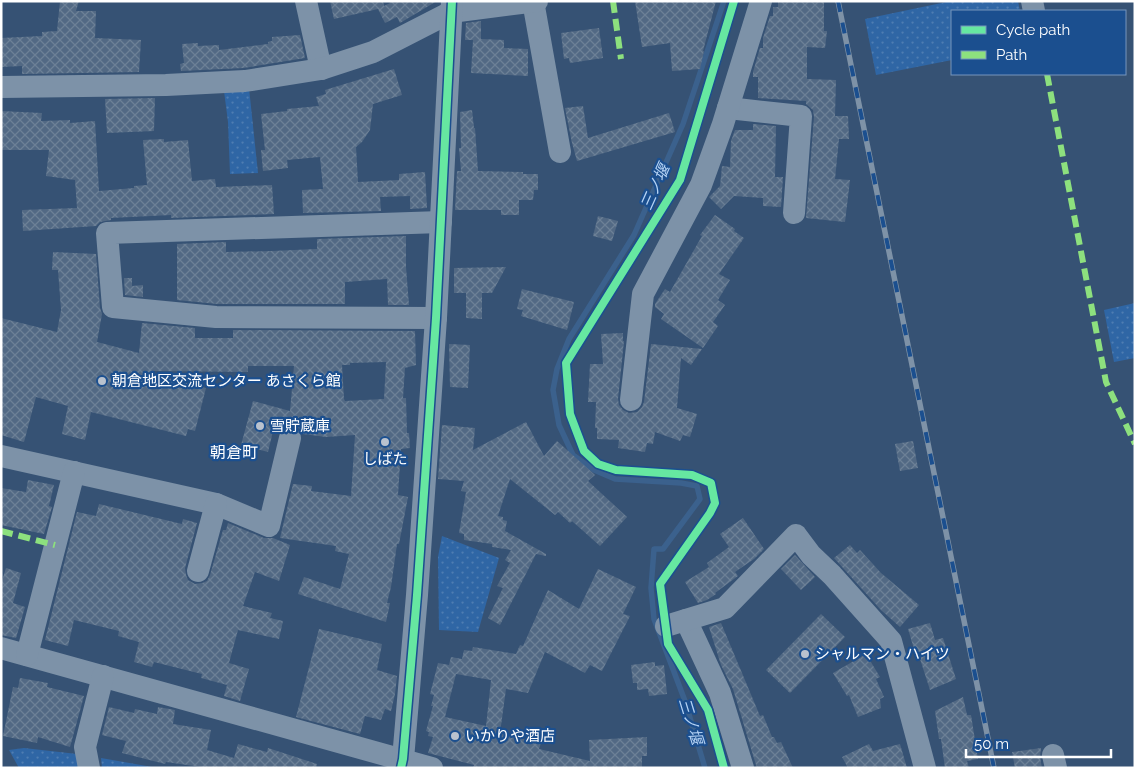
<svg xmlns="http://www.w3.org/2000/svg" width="1136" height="769" viewBox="0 0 1136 769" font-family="Raleway,'Noto Sans JP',sans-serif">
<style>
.grass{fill:url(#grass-dots)}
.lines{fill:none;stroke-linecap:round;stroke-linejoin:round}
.stream{stroke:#3b618d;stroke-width:5.5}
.building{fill:url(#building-cross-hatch);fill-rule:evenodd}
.street{stroke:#7d92a8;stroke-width:22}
.rail-casing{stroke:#7e92a7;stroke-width:5.5}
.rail{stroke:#1b4f8f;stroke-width:4;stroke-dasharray:11;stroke-linecap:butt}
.quiet{stroke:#8de07e;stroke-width:6;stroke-dasharray:12 6;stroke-linecap:butt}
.cycleway-casing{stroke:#1b4f8f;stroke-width:11}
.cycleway{stroke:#66e7a1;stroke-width:8}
.poi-dot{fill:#b9c2ce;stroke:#1b4f8f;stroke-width:2}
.labels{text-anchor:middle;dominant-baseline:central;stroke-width:4.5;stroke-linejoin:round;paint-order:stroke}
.poi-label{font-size:15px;fill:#fff;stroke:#1b4f8f;text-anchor:start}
.water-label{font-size:16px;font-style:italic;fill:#b5d3f5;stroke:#1b4f8f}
.neighbourhood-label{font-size:16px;fill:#fff;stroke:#1b4f8f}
</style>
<defs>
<pattern id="grass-dots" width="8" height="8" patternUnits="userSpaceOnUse" patternTransform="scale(1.25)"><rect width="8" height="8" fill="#2f66a5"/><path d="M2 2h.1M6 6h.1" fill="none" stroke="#4e7db2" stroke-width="1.8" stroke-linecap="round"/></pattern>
<pattern id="building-cross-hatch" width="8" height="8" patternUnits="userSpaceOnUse" patternTransform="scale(1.25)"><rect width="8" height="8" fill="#526984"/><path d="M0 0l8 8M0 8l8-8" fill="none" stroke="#6c8096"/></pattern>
</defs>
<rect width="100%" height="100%" fill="#365274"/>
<g class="grass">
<path d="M951,1H1018L1020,11H952V60L876,75L865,19Z"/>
<path d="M249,88L258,173L230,174L228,122L224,91Z"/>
<path d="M1135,303V358L1114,362L1104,310Z"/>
<path d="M442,536L499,558L478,632L439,630L438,557Z"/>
<path d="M24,748L77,754L79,768H19L9,750Z"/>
<path d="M101,758L158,768H102Z"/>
</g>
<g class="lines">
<path class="stream" d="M705,768L685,701L654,619L651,588L654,549H663L700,499L697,486L681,483L615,479L594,470L573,455L559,425L553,390L557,369L569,339L634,235L683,124L724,1"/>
</g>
<g class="building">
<path d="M60,1H79L76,11H96L95,38L141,40L139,72L22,74V66L1,67V38L42,36V32L57,31Z"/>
<path d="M330,1H383L384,6L390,3L389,1H437L400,23L397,17L385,23L378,9L334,19Z"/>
<path d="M635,1H716L703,51H704L700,69L672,71L670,43L642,47Z"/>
<path d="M778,1H824V31H827L825,48L807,47V79L836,80L835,116H848L849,139H839L835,179L850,180L845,222L806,218L814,117L813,110L806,104V101L758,98V77H753V72L760,48H763V38L770,16H773V7H778Z"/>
<path d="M481,21V39L504,40V48L528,49V76L471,73L473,40H465L466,23Z"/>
<path d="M599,28L603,58L570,63L569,58L564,59L561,33Z"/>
<path d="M300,35L305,58L244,68L181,71L180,64L184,63L182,44L198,43V46L219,45V50L268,44V42L272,41V37Z"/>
<path d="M394,69L402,95L373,104L370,130L362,142L356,147L358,182L399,180V174L425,172L427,208L410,209V196L380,197L381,211L303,213L302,190L323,189L320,157L287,160L288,168L263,171L261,150H265L261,114L287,111V109L319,106L316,97L326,94L325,90Z"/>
<path d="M155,98L154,131L107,133L105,99Z"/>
<path d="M583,106L588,138L669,113L675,132L577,161L572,143L565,108Z"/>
<path d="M472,110L474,128H475L478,171L523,172V174H538V190H534L533,200H519V215H501V210H455L457,171H461L459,148H461L460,112Z"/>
<path d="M1,111L42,113L41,121L70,120V123L95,121L99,191L134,188V186L147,185L143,140L164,139V142L188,140L192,181L215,179L216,187L272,185L274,214L171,218V215L111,218V220L100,222L96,226L23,231L22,210L77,208L75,180L46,176L49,150H1Z"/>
<path d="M753,124L776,126L775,177H783L781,207L763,206V198L734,196L721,209L709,197L720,186L722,166L730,167L731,141L735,130H753Z"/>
<path d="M715,215L735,229L734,231L744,238L719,274L730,280L718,300L725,305L713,322L718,326L703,348L661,319L664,314L655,307V304L665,289L670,292L702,236L700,235Z"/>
<path d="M598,216L618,221L612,241L593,236Z"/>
<path d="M406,236V267L409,305H388L387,279L345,282V304H217L177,300V244L226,242V252L271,251L317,249V239Z"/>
<path d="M53,252L96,254L100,308L102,314L97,342L139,353L142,323L195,328V338H233V330L415,331L416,365L405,368L403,398H406L407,433H409L410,448L401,449L398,495L408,497L399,544H397L391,587L387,603H390L386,622L298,594L304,577L340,589L349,554L335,551L336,546L280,538L293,484L312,486L311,491L351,496L355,435L326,437L303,434L299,428L293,425H287L279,432L273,431L268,452L241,445L253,401L290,411L294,366H248V372L154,371L153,374L206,388L195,431L188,429L186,436L91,412L85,440L62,434L68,406L36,397L24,442L1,435V318L57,332L61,310L58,270H52ZM386,362L384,399L345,401L344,399L342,365H350V363Z"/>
<path d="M506,267L492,293H482V319L466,318V293H454V268Z"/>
<path d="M124,278H132V286L143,285V297L125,295Z"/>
<path d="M522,289L574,302L567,330L521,316L523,310L517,309Z"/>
<path d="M623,333V341H624L618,399L619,405L623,410L629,413L637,412L642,407L644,402L651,344L702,349L691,365L681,358L677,408L697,414L690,437L683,435L680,441L655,432L653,444L647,443L645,452L618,448L619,440L597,439V428H595L596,402H588L590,364H603L601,334Z"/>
<path d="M449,344L470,345L468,388L450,387Z"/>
<path d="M526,422L544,456L557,441L595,475L588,481L627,517L600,546L572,521L570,523L558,512L555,515L510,479L498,516L503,517V520L507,521L505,531L546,554V556L536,554L500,625L488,618L503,588L497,586L510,563L505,560L511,550L492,547V544L464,540V534L459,533L466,492L461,491L464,481L438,479L442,425L475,428L473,450Z"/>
<path d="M913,441L918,468L900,471L895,444Z"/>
<path d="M28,480L54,485L49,506L52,507L44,534L1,525V488L26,492Z"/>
<path d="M99,504L182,524L183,519L197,523L185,568L186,575L188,580L195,584L202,583L207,581L210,575L223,530H226L228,523L264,538H273L290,545L279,581L255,572L243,606L272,613L270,618L283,621L279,639L238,630L229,663L249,669L240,701L224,696L227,685L201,678L202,674L154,662L152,667L134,662L139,642L118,636L119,631L74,620L68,646L45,640L77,512L96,516Z"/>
<path d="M743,518L764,549L754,559L735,572L738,576L715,593L716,594L707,600L698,603L685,582L709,567L707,563L729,547L720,534Z"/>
<path d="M850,545L857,553L860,550L881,573L919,605L900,627L881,610L834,558Z"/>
<path d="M795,555L815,577L801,590L781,569Z"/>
<path d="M6,568L21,573L13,603L25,607L16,638L1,635V584Z"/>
<path d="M598,569L636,587L623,614L630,616L602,671L590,665L585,673L545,652L528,693L506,689L500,733L541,743L539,749L590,761L589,740L647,737V756H642V768H473L474,765L428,753L433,737L428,736L429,732L426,731L433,706H431L434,695L430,694L438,663L449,665L451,657L462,659L464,650L472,651L473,647L516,654L520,645L523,646L548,590L579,609ZM456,674L491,680L486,726L445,717Z"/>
<path d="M821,614L845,637L790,693L766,670Z"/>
<path d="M721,623L760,716L763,715L772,737H774L777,743L781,742L793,768H757L756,765L733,689L721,665L709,627Z"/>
<path d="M930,623L935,640L943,638L956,679L930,690L920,659H917L908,629Z"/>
<path d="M319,629L382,644L377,670L397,676L395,694L391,711L385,709L381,720L365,716L360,734L296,717Z"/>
<path d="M866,654L880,677L876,679L884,697L880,699L881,708L858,717L849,695L847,696L833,673Z"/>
<path d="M655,662V666L664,665L667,694L649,696L648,689L637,690V683H633L631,665Z"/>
<path d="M20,678L48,683L47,687L84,696L70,747L38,737L37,743L3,736L13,687L18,688Z"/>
<path d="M963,697L967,715H971L978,759L967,761L969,768H945L941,739H939L935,711Z"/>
<path d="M109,707L134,713L135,709L157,714L158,707L175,710L173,724L211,730L207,750L234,758L238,744L267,752L268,748L317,764L316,768H208L166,762L165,764L122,753L126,741L102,735Z"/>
<path d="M869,744L873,751L900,744L907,768H848L842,757Z"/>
<path d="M1041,748L1040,757L1042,768H1015L1012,752Z"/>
</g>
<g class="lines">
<g class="street">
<path d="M306,1L321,69"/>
<path d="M533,1L560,152"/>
<path d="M1032,1L1034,11"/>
<path d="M1,87L166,85L245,81L321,69L373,52L451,12L537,1"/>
<path d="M728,108L801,116L794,213"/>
<path d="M436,318L216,317L113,307L107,233L441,222"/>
<path d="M631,400L643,294L701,185L723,124L761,1"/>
<path d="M1,456L216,504L269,526L290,438"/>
<path d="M198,571L216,504"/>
<path d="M686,620L720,693L743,768"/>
<path d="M666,626L725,608L796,535L811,555L832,575L891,641L925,768"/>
<path d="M1,648L432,768"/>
<path d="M27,655L74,472"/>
<path d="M1053,755L1056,768"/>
<path d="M89,768L85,747L103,676"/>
<path d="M401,768L403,759L417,595L436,318L452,1"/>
</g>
<defs>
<path id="rail" d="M838,1L994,768"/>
</defs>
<use href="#rail" class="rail-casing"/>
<use href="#rail" class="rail"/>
<g class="quiet">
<path d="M613,1L621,59"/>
<path d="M1047,74L1106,382L1135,444"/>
<path d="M1,531L55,545"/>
</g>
<defs>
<g id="cycleway">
<path d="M401,768L403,759L417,595L436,318L452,1"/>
<path d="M724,768L708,710L668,644L660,584L710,513L715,503L711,483L692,475L616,470L598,464L584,451L570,414L566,363L680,180L734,1"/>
</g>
</defs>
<use href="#cycleway" class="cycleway-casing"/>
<use href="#cycleway" class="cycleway"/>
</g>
<g class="poi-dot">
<circle cx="102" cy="381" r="5"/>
<circle cx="260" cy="426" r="5"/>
<circle cx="385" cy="442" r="5"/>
<circle cx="805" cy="654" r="5"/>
<circle cx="455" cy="736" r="5"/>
</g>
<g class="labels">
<g class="poi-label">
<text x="112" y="381">朝倉地区交流センター あさくら館</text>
<text x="270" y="426">雪貯蔵庫</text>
<text x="385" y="459" text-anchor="middle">しばた</text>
<text x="815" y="654">シャルマン・ハイツ</text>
<text x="465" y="736">いかりや酒店</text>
</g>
<g class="water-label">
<text transform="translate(655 187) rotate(-66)">三ノ堰</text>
<text transform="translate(691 721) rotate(73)">三ノ堰</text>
</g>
<g class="neighbourhood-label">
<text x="234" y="452">朝倉町</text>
</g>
</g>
<rect width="1136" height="769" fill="none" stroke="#ffffff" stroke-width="5"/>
<rect x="951" y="10" width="175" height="65" fill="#1b4f8f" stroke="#7695bc"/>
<rect x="961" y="26" width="25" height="8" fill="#66e7a1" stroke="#7695bc"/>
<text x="996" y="35" font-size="15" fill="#ffffff">Cycle path</text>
<rect x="961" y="51" width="25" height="8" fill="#8de07e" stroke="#7695bc"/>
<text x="996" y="60" font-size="15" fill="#ffffff">Path</text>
<path d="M966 749v8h145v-8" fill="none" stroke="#ffffff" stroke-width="2.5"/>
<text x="974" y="749" font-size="15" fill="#ffffff" stroke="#1b4f8f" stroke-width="4" paint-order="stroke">50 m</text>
</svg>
